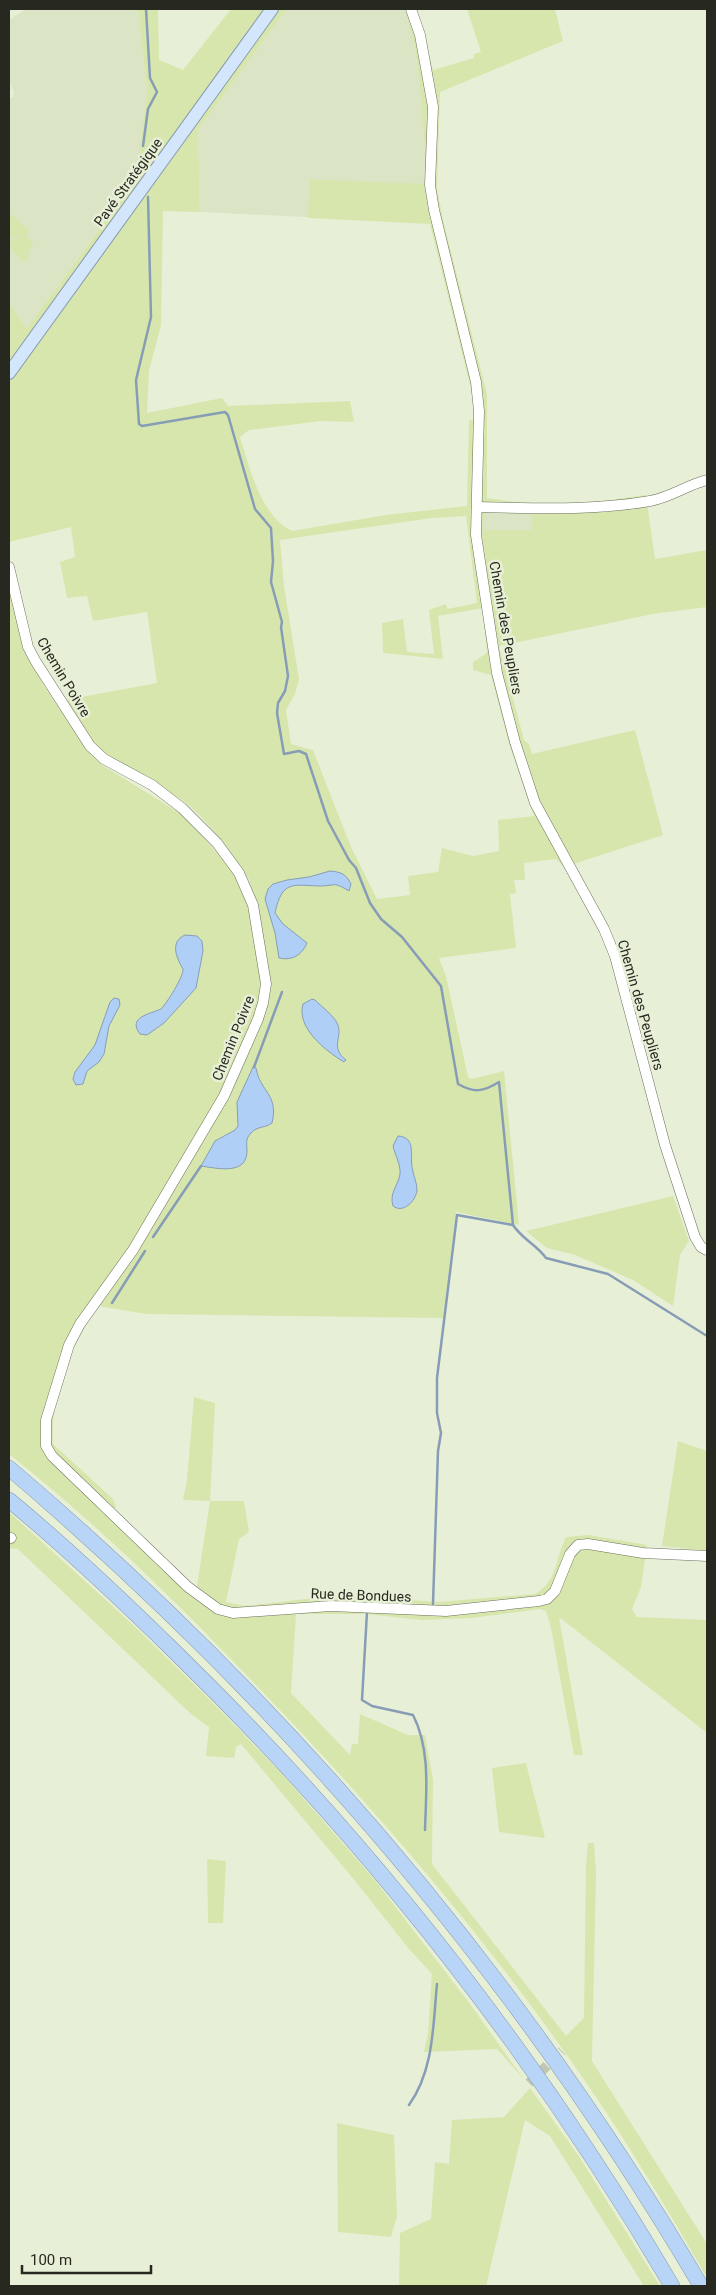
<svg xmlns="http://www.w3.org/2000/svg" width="716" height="2295" viewBox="0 0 716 2295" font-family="Roboto,sans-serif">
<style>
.built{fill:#dbe4c5}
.green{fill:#d7e6ad;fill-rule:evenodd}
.water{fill:#b0cff7;stroke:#879db6}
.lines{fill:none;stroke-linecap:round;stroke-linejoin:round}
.stream{stroke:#879db6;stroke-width:2.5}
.minor-tunnel{stroke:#c1c7b2;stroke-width:10;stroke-dasharray:10 5;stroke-linecap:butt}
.minor-casing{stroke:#6a705b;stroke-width:11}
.major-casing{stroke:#8599ac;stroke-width:14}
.highway-casing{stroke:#8599ac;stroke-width:16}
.minor{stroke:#fff;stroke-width:10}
.major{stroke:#d4e6fb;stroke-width:12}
.highway{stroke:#b8d5f8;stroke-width:15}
.labels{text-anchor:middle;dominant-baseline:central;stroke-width:5;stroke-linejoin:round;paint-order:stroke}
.street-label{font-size:14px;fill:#272920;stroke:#e8efd7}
</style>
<rect width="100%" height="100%" fill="#e8efd7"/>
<g class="built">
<path d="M26,9H138L147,92L138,159L140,172L27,328L9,303V99L13,97L14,92L9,81V20Z"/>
<path d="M287,9H405L411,27L422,94L423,127L430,223L200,212L198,130Z"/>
<path d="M485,510L532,512L531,530H483Z"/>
</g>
<g class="green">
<path d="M138,9H158L159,60L183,70L231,9H287L198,130L200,212L163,211L161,325L149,371L147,413L222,398L228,406L350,401L354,422L321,421L249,430L240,437C250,468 260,515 292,531L386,515L467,506L469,420H476L471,389L430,224L308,218L310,179L427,184C422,125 423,66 405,9H417L433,70L474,58V54L481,52L467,9H555L563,41L440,92L437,189L444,224L487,394V498L535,505L603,501L646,495L655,559L707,550V607L653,614L499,646L524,740L529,744L532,754L635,730L663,835L564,867L556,859L524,863L525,880H514L516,893L510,894L516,948L439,958L446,976L468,1077L471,1079L504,1071L519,1225L456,1212L443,1318L146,1314L98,1306C68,1346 51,1393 53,1444L113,1499L116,1507L108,1517L166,1574L195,1599L210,1501L183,1500L187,1480L194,1397L215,1403L210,1501H244L249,1532L239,1539L226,1602L245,1606L340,1595L439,1602L535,1594C558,1581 555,1559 566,1537L589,1535L647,1545L641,1587L632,1609L637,1617L707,1620V1733L559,1617L583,1755H574L551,1628L546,1611L540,1609L472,1618L422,1620L366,1614H296L291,1693L350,1755L352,1744H358L360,1714L408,1735H425L433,1780L432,1864L566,2036L584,2018L586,1865L588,1843H594L596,1874L592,2061L707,2244V2278C668,2210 628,2143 583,2078C486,1938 374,1807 256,1685C178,1603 97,1524 9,1454V585L24,651L44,686L89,752L102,765L183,815L244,883L250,881C231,855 212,824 187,804C160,783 128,772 102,753C86,741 76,717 65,700L157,683L147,612L93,621L87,596L67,598L60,562L75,557L71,527L9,542V303L27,328L140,173L138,159L147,92ZM485,510L532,512L531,530H483ZM466,516L477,603L447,609L446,604L429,610L434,654L407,652L403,619L382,623L383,653L443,659L438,616L483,608L487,653L473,662V670L491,675L509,744L534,816L498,820L499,851L473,856L442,848L438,872L408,876L410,895L377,899L351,847L313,750L291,744L286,710L295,694L299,679L284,586L280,540L432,518Z"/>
<path d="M9,213L29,230L26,236L33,242L26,261H22L9,247L12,238L21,237L20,235L9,237Z"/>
<path d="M673,1196L689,1241L680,1255L673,1306L633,1280L575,1255L547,1248L526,1231Z"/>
<path d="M678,1441L707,1451V1551L662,1546Z"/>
<path d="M9,1512L130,1622L208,1698L282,1774L374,1879L470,2004L525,2081L497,2049L424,2052L428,2033L432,1974L409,1949L356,1882L241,1744L236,1747L234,1758L206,1756L209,1727L192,1715L18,1549L9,1548Z"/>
<path d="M526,1763L545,1838L499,1832L492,1768Z"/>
<path d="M207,1859L226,1861L223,1923H208Z"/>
<path d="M530,2088L578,2155L660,2286H644L550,2136L525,2120L486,2286H399L400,2233L431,2219L435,2162L449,2164L452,2120L504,2117Z"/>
<path d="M337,2123L394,2135L397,2216L391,2237L338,2232Z"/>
</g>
<g class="water">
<path d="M330,871C341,872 346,874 351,884L349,891C332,881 337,886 319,886C293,885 282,880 275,913L283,924L307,943C302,955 292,961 279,958L275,933L265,899L268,889L273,884L287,880L309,877Z"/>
<path d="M185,935L197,936L202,941L203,951L196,988L164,1023L147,1035L140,1034C127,1017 150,1014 161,1009C167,1003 184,976 183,969C177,959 169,942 185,935Z"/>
<path d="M114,998L119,999L120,1005L109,1026L104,1054L99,1062L87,1071L83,1084L76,1085L73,1079L75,1072L95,1045L110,1002Z"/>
<path d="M312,999L315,1000C321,1006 334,1016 337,1023C344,1036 329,1047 346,1060L344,1062C326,1051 296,1028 303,1004Z"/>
<path d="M253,1067L256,1068C260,1092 279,1094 272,1123C266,1128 257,1126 251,1133C245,1139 247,1144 247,1151C247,1176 216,1168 201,1166L215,1141L235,1130L238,1126L237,1102Z"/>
<path d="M398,1136C416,1137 410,1154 412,1167C413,1175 417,1182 417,1190C416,1201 403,1214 393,1206C389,1193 398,1186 400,1174C401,1165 395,1155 393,1146Z"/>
</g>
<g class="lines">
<g class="stream">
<path d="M143,146L148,109L157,92L150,78L146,9"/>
<path d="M148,197L151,317L136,380L139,424L142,426L225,412L228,415L255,509L271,528L273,561L271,582L282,622L281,627L288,676L285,691L278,703L277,713L284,754L299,751L306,754L328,821L349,860L356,868L370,903L381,919L402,937L441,986L458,1084C474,1093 483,1092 499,1082L513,1225C522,1239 537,1245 546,1258L608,1274L707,1336"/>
<path d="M254,1067L282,992"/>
<path d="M153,1237L201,1166"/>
<path d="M112,1303L145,1251"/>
<path d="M433,1604L438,1451L441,1433L437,1413V1378L457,1215L513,1225"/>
<path d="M367,1612L362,1700L372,1706L413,1715C431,1750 426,1793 425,1830"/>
<path d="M409,2105C434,2070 433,2025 437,1984"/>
</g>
<path class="minor-tunnel" d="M529,2083L562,2051"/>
<defs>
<g id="minor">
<path d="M411,9L420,35L433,107L430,185L434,210L476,382L479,411L476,535L497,673L515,742L535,803L604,929L615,956L665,1145L695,1237L701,1247L707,1250"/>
<path d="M477,507C534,508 593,511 650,501C671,497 687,485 707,480"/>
<path d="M9,567L28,647L36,662L90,746L104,759L152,785L182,808L217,843L239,873L253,905L266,984L263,1003L258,1019L224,1096L133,1250L80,1324L69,1345L46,1420V1446L52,1456L188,1587L218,1609L233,1613L331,1606L446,1611L539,1601L547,1599L555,1591L570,1554L578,1545L588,1544L643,1553L707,1556"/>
<path d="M9,1538H11"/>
</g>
<path id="major" d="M9,373L272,9"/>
<g id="highway">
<path d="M9,1468C283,1701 518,1975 701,2286"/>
<path d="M9,1500C66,1547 121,1599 174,1651C367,1839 536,2054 672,2286"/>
</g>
</defs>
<use href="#minor" class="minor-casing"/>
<use href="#major" class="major-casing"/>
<use href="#highway" class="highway-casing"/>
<use href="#minor" class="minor"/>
<use href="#major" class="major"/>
<use href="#highway" class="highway"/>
</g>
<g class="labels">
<g class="street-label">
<text transform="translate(128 182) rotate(-54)">Pavé Stratégique</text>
<text transform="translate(506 628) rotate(80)">Chemin des Peupliers</text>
<text transform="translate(64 677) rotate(59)">Chemin Poivre</text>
<text transform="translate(641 1005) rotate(74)">Chemin des Peupliers</text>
<text transform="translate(233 1038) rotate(-68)">Chemin Poivre</text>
<text transform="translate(361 1595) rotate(2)">Rue de Bondues</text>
</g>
</g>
<rect width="716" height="2295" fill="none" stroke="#272920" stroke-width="20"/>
<path d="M22 2265v8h129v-8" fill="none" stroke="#272920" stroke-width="2.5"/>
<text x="30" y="2265" font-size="15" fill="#272920" stroke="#e8efd7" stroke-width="4" paint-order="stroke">100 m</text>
</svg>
